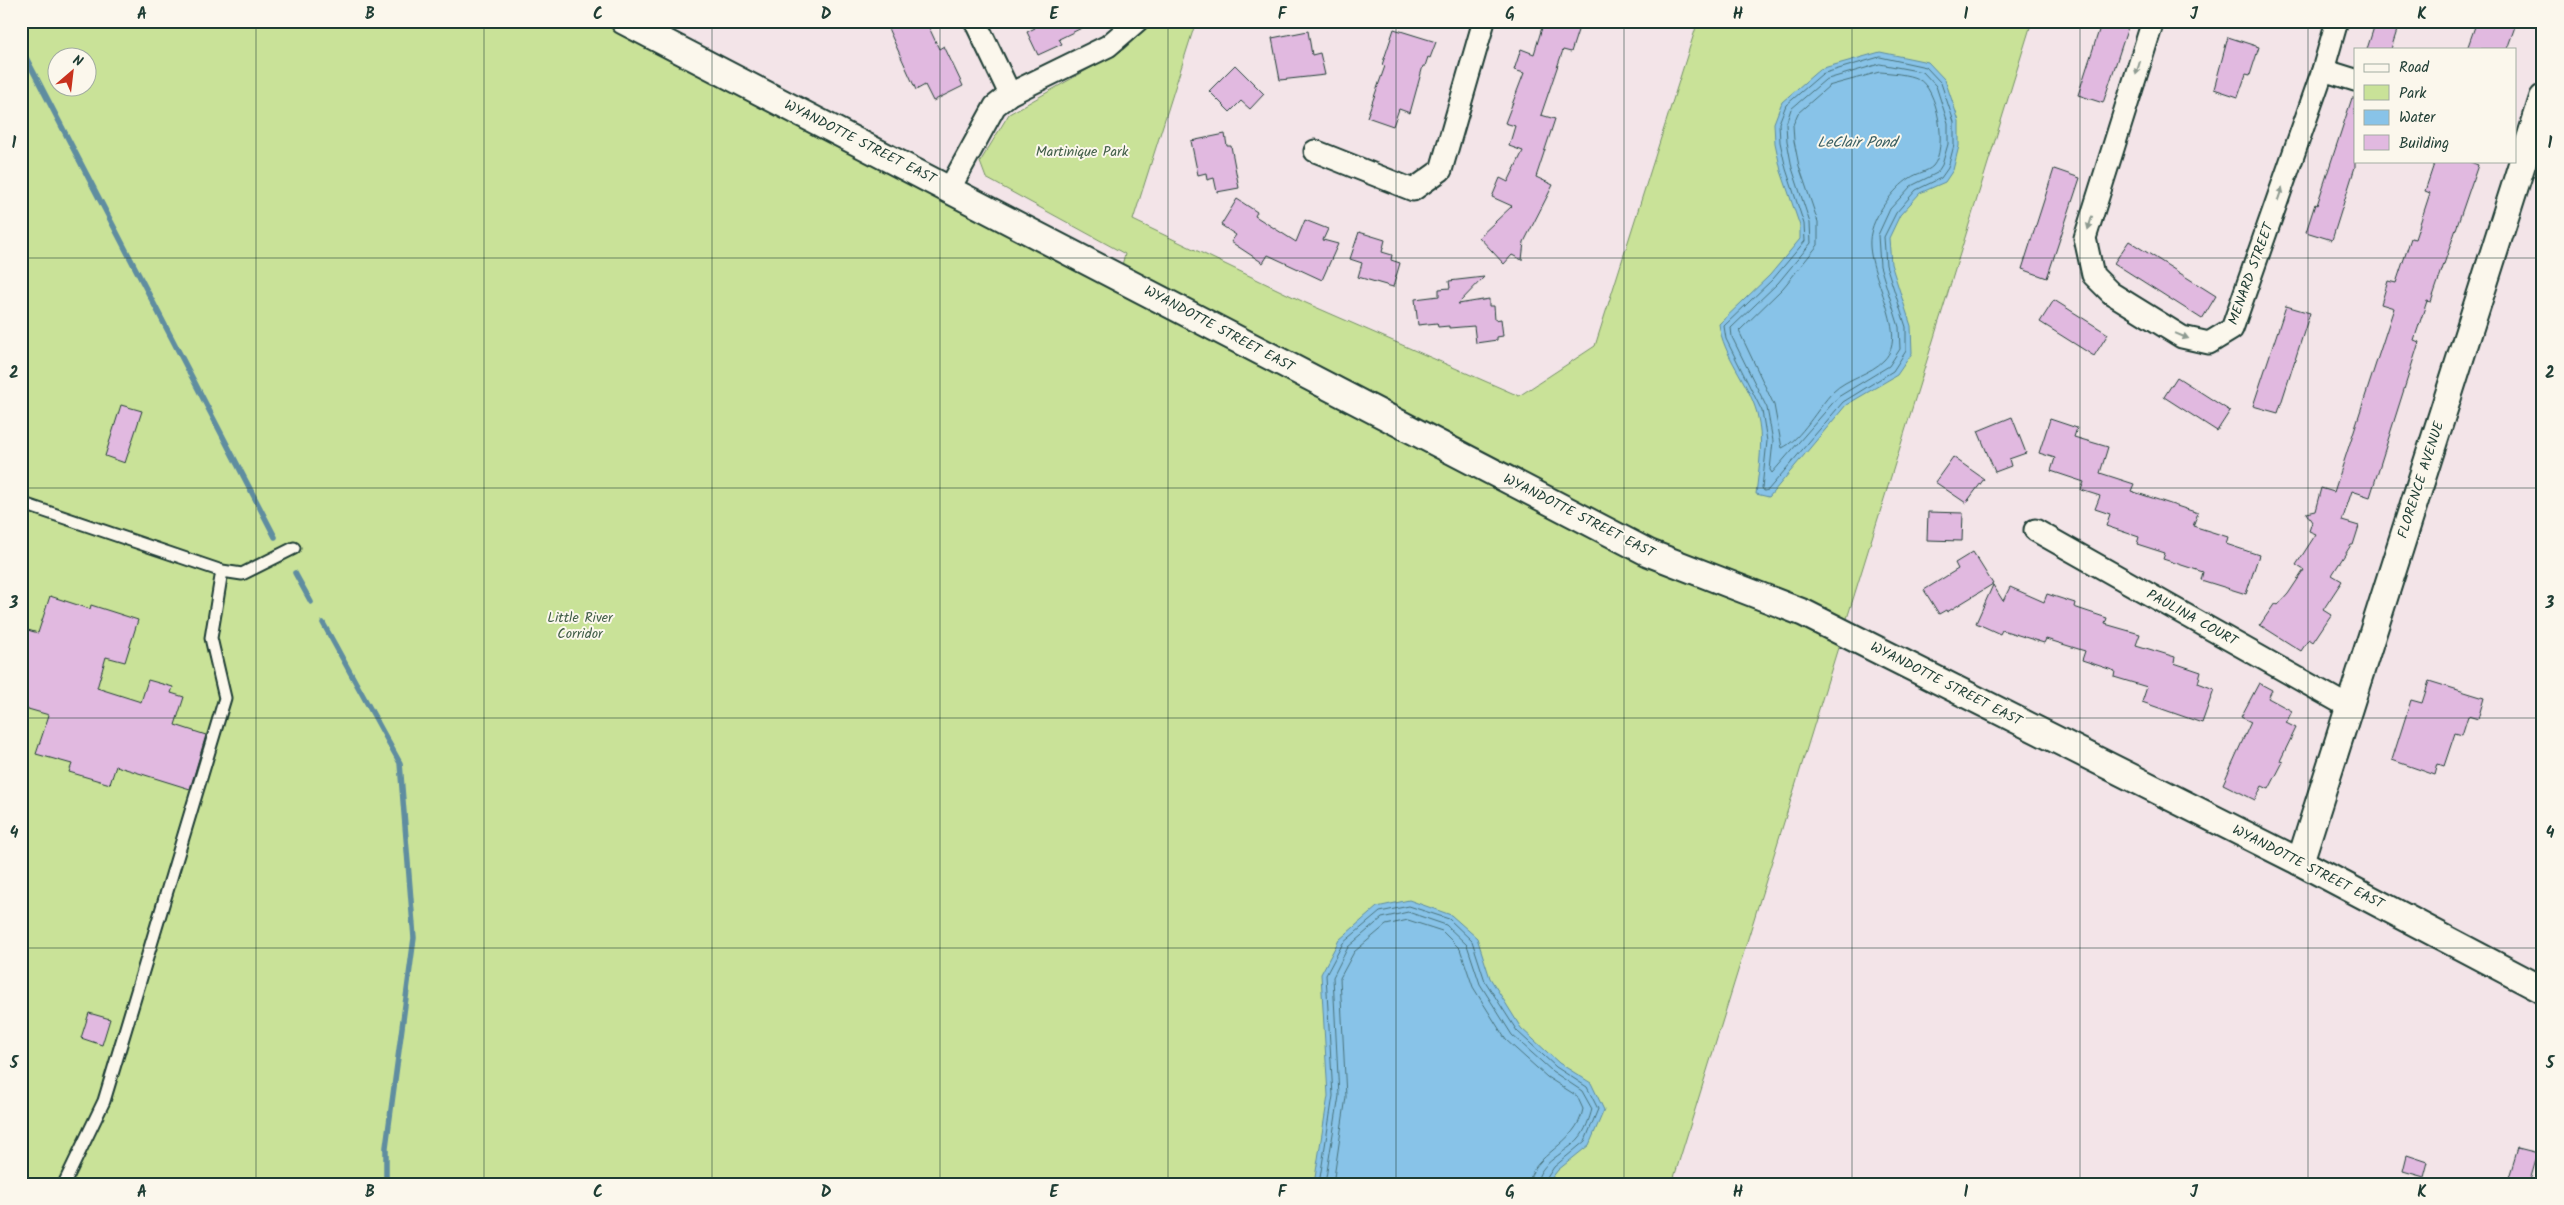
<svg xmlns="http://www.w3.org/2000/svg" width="2564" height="1205" viewBox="0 0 2564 1205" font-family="Kalam,sans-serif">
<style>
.green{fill:#c9e298;stroke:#749066;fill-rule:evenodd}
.water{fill:#88c3e8;stroke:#5e8da0}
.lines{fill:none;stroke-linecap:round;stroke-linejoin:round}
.shore{stroke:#49737c;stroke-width:1}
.stream{stroke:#5e8da0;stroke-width:5.5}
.building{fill:#e1b9e0;stroke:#1f3d34}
.service-casing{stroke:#1f3d34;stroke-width:15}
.minor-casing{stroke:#1f3d34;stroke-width:25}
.tertiary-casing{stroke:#1f3d34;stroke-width:30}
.service{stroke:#fbf7ec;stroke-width:11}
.minor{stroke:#fbf7ec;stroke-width:21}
.tertiary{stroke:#fbf7ec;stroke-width:26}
.oneway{fill:#8d9a90}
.grid{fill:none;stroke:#1f3d34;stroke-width:1;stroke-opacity:0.55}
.labels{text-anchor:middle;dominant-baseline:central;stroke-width:4;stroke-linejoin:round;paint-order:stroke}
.street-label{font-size:14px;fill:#1f3d34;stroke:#fbf7ec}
.park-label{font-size:14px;fill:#415e48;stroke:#fbf7ec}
.water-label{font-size:15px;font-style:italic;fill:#395e61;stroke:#fbf7ec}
.neatline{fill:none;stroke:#1f3d34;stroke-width:2}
.grid-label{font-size:16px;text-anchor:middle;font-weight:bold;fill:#1f3d34}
</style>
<rect width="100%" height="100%" fill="#f3e4e8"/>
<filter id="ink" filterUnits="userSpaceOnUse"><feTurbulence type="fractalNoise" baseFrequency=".02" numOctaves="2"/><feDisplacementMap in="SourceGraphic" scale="10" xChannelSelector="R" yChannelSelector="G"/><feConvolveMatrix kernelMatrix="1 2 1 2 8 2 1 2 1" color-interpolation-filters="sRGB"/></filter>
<g filter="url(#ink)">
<path class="green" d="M21,21H624L1119,276L1125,254L986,178L980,162L1009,114L1124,49L1154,21H1196L1133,220L1306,303L1519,396L1595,346L1698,21H2032L1672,1184H21ZM58,58H88V88H58Z"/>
<g class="water">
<path d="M1880,52L1928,62L1945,80L1959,121V146L1953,170L1945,182L1920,193L1900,215L1889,238L1891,264L1911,326L1912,353L1897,375L1846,405L1769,497L1756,494C1759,467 1764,440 1757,413C1748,381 1723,356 1719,324L1770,275L1800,239V226L1781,171L1775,143L1774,123L1782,102L1820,69Z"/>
<path d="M1409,900L1451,915L1477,938L1490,978L1521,1028L1559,1063L1591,1083L1604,1110L1589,1145L1558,1170L1547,1184H1314L1328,1096L1321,974L1339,940L1377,907Z"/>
</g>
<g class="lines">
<g class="shore">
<path d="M1880,57L1926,67L1941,83L1954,122V145L1948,168L1941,178L1916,190L1896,213L1884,237L1886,265L1906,327V351L1893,371L1843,402L1768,490L1764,491L1762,488L1767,441L1762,411L1726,339L1724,326L1773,279L1805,241L1804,224L1786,169L1780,142L1779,123L1786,105L1822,74Z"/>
<path d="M1880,64L1923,72L1936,86L1948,123V144L1942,165L1937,173L1911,186L1890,209L1878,235L1880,266L1899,327L1900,349L1889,366L1838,397L1772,473L1770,470L1773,441L1767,408L1732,337L1731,328L1778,283L1811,243L1810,223L1792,168L1787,141L1786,124L1791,109L1825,80Z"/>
<path d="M1880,72C1891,73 1908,74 1918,79C1938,88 1948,149 1933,166C1927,172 1917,173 1910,178C1893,189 1875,214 1871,233C1862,270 1912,332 1884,360C1871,374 1847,378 1833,392C1818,407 1801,440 1782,448L1774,405L1739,331L1783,288L1818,245V222L1799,166L1794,141L1793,125L1798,113L1829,86Z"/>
<path d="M1319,1184L1333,1096L1326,975L1343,943L1380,912L1409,906L1449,919L1472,941L1485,981L1517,1031L1556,1067L1587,1087L1598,1109L1585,1141L1554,1167L1543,1184"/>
<path d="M1325,1184L1339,1096L1333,977L1348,947L1382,918L1408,912L1446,925L1467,945L1480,984L1512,1035L1552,1071L1582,1091L1592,1109C1590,1117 1585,1132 1579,1138C1567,1153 1538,1162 1537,1184"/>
<path d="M1333,1184L1346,1097L1340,978L1354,952L1386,925L1408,920L1442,931L1460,949L1473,987L1506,1040L1547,1077L1577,1096L1583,1109C1577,1145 1531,1154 1529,1184"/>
</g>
<g class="stream">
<path d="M21,48L275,537"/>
<path d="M295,573L311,602"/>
<path d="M323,623L400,763L414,938L386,1147V1184"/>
</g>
</g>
<g class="building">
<path d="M897,21H926L939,49L944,46L963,86L933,101L925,85L916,90L887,26Z"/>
<path d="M1032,21H1096L1059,39L1062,44L1038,55L1027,32L1035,28Z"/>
<path d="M1544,21H1581L1571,52L1563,50L1541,115L1555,119L1536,177L1553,185L1524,242L1522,260L1512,255L1504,264L1479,237L1512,206L1492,197L1500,178L1508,182L1523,151L1509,146L1515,126L1505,123L1524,73L1514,70L1521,49L1534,54Z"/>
<path d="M2102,21H2130L2103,103L2078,95Z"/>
<path d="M2376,21H2400L2391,49H2367Z"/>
<path d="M2477,21H2517L2507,49H2467Z"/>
<path d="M1394,29L1436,42L1430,58L1428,57L1425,66H1423L1410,113L1399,109L1393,126L1367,117L1385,66L1382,65Z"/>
<path d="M1308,31L1312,55L1320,53L1325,75L1280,80L1272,38Z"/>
<path d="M2228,37L2259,47L2250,75L2246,74L2238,97L2214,89Z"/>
<path d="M1235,65L1264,94L1250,109L1241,101L1230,112L1209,91Z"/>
<path d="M2352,98H2355V167L2332,240L2306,232L2315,204L2317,205Z"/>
<path d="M1225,134L1227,146H1231L1239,188L1217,192L1214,178L1207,180L1206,173L1198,175L1191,141Z"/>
<path d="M2435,161H2468L2478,165L2431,302L2427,301L2414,340L2419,342L2370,497L2352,491L2342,521L2359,526L2353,545H2351L2332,575L2342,581L2323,610L2331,615L2313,642L2309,639L2301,651L2260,625L2275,603L2278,605L2288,594L2304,570L2296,565L2316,534L2309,531L2312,522L2306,513L2315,511L2321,488L2334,492L2394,308L2381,304L2388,281L2396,283L2411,238L2415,239L2430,193L2425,191Z"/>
<path d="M2054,169L2080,178L2047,278L2022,269Z"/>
<path d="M1237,199L1257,212L1255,216L1296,242L1305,220L1328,229L1323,240L1338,244L1322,280L1268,255L1263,263L1231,242L1236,235L1221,225Z"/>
<path d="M1359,232L1385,240L1382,252L1392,255L1391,260L1400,263L1393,287L1358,277L1362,263L1350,259Z"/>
<path d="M2129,241L2216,296L2202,319L2114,263Z"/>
<path d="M1484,277L1458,304L1489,299V306H1494L1495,320L1501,319L1503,336L1497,337V340L1476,343L1474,326L1449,328V326L1438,327L1437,323L1418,325L1415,299L1439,296V289L1450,288L1449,281Z"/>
<path d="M2054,300L2108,334L2094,356L2040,322Z"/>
<path d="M2286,306L2310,313L2278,413L2253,406Z"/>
<path d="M2177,377L2230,411L2217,431L2164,397Z"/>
<path d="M121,405L142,411L125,463L105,456Z"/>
<path d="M2012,417L2026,453L2009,459L2011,466L1995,472L1978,431Z"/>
<path d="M2050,419L2077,428L2074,437L2108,447L2100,473L2134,484L2131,491L2198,513L2193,526L2228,537L2226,544L2259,555L2246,594L2201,580L2203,572L2163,559L2165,553L2137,544L2139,537L2106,526L2110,514L2095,509L2100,496L2081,490L2084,482L2051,471L2055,458L2039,453Z"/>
<path d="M1953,457L1984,479L1966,503L1935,482Z"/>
<path d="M1928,512L1963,513L1962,541L1927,540Z"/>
<path d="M1973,552L1993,584L1947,612L1946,610L1939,614L1924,590L1958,569L1955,563Z"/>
<path d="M1993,585L2003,601L2010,587L2044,602L2047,594L2075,603L2074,607L2107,618L2105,624L2140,634L2136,645L2175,657L2174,663L2201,672L2198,683L2214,689L2202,723L2142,702L2147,687L2114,677L2115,671L2082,660L2085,651L2046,639L2044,643L2002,630L2000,634L1976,623Z"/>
<path d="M50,596L90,609L91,605L138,620L125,662L106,657L97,688L141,702L148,680L173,687L171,693L184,697L175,725L206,735L190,789L116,766L110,784L69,772L72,764L36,754L49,715L21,707V628L38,633Z"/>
<path d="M2429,681L2484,698L2478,719L2468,716L2462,735L2455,733L2444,766L2438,764L2435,775L2392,760L2411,700L2422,703Z"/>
<path d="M2259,683L2272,690L2268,698L2292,711L2286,723L2296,728L2280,761L2283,762L2269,789L2262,786L2255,800L2223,784L2251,722L2241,717Z"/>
<path d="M89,1013L110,1019L102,1045L81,1038Z"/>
<path d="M2518,1148L2538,1153L2529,1184H2507Z"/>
<path d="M2407,1155L2428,1162L2424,1177L2403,1171Z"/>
</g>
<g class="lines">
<defs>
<g id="service">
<path d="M21,503L222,571L242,574L294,548"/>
<path d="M64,1184L104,1101L225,698L211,638L222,571"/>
</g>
<g id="minor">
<path d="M975,21L1010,94"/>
<path d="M2153,21L2085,238L2093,275L2111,293L2182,337L2209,343L2232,329L2323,70L2337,21"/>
<path d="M2323,70L2355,80"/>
<path d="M1315,151L1413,190L1441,170L1484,21"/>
<path d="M950,188L995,106L1010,94L1108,46L1137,21"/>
<path d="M2035,530L2349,707"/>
</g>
<g id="tertiary">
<path d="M624,21L1649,553L1804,613L2300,862L2543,990"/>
<path d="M2300,862L2543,98"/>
</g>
</defs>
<use href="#service" class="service-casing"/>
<use href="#minor" class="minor-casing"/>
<use href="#tertiary" class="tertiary-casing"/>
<use href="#service" class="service"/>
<use href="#minor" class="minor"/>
<use href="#tertiary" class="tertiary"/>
</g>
<defs><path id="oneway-solid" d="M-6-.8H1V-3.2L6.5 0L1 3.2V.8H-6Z" transform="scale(1.25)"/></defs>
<g class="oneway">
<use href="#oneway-solid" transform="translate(2138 68) rotate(107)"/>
<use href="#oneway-solid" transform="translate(2280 194) rotate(-71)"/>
<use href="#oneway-solid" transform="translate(2090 223) rotate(107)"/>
<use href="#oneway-solid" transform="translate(2182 336) rotate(22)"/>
</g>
</g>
<path class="grid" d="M256,21V1184M484,21V1184M712,21V1184M940,21V1184M1168,21V1184M1396,21V1184M1624,21V1184M1852,21V1184M2080,21V1184M2308,21V1184M21,258H2543M21,488H2543M21,718H2543M21,948H2543"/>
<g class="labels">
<g class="street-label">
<text transform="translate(860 142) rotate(27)">WYANDOTTE STREET EAST</text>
<text transform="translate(2251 274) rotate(-70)">MENARD STREET</text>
<text transform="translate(1219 329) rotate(28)">WYANDOTTE STREET EAST</text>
<text transform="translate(2421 480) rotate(-72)">FLORENCE AVENUE</text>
<text transform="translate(1579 516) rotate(27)">WYANDOTTE STREET EAST</text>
<text transform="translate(2192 618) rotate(29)">PAULINA COURT</text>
<text transform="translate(1946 684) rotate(27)">WYANDOTTE STREET EAST</text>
<text transform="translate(2308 867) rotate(27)">WYANDOTTE STREET EAST</text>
</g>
<g class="park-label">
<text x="1082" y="152">Martinique Park</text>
<text x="580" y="618">Little River<tspan x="580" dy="16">Corridor</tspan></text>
</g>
<g class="water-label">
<text x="1857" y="143">LeClair Pond</text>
</g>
</g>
<rect width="2564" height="1205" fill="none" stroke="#fbf7ec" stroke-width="55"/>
<rect x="2354" y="48" width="162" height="115" fill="#fbf7ec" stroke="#a3ada2"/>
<rect x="2364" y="64" width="25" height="8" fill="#fbf7ec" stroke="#a3ada2"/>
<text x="2399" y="72" font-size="15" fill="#1f3d34">Road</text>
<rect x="2364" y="85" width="25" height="15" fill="#c9e298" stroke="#a3ada2"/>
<text x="2399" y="98" font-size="15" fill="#1f3d34">Park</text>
<rect x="2364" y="110" width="25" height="15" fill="#88c3e8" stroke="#a3ada2"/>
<text x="2399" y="122" font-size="15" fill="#1f3d34">Water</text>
<rect x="2364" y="135" width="25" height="15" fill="#e1b9e0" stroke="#a3ada2"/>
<text x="2399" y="148" font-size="15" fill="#1f3d34">Building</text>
<g transform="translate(72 72) rotate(28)"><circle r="24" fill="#fbf7ec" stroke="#a3ada2"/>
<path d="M0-4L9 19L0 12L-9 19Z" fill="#c8321e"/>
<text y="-8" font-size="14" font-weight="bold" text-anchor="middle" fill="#1f3d34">N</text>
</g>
<rect x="28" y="28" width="2508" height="1150" class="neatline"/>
<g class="grid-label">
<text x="142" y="19">A</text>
<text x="370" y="19">B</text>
<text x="598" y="19">C</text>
<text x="826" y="19">D</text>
<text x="1054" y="19">E</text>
<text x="1282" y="19">F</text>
<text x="1510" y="19">G</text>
<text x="1738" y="19">H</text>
<text x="1966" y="19">I</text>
<text x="2194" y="19">J</text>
<text x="2422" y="19">K</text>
<text x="14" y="148">1</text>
<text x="2550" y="148">1</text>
<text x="14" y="378">2</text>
<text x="2550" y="378">2</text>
<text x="14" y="608">3</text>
<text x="2550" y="608">3</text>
<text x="14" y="838">4</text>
<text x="2550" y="838">4</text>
<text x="14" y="1068">5</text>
<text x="2550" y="1068">5</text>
<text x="142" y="1197">A</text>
<text x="370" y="1197">B</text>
<text x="598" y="1197">C</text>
<text x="826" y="1197">D</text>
<text x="1054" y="1197">E</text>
<text x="1282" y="1197">F</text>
<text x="1510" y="1197">G</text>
<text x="1738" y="1197">H</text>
<text x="1966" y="1197">I</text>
<text x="2194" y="1197">J</text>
<text x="2422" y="1197">K</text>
</g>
</svg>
